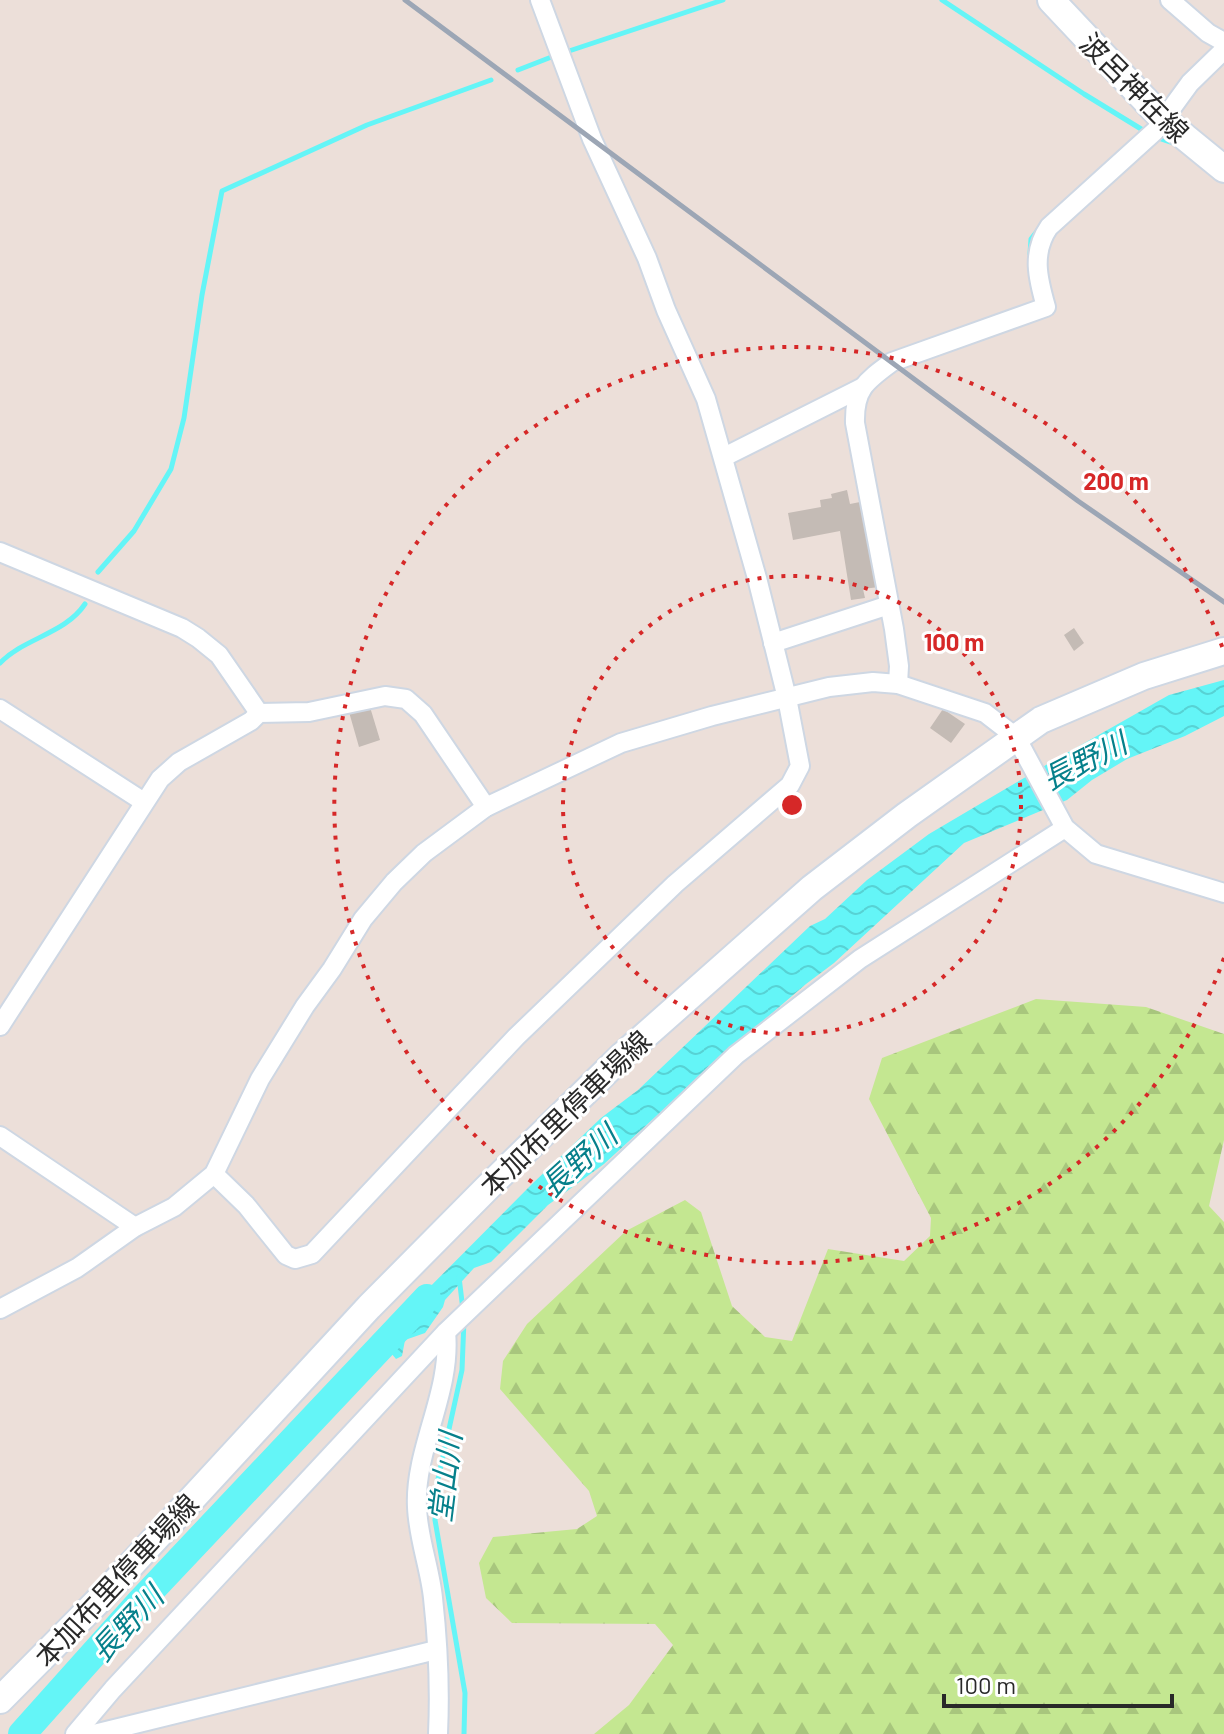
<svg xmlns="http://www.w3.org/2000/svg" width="1224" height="1734" viewBox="0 0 1224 1734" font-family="Barlow,'Noto Sans JP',sans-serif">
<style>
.forest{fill:url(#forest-firs)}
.water{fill:url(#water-waves)}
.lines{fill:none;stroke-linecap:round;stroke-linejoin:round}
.stream{stroke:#64f5f7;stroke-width:5}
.river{stroke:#64f5f7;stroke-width:28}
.building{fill:#c4bbb5}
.minor-casing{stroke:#ced7e3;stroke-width:22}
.secondary-casing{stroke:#ced7e3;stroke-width:30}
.minor{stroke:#fff;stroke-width:18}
.secondary{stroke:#fff;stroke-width:26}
.rail{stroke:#9ca6b5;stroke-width:5}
.ring{fill:none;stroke:#d62828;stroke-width:4;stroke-dasharray:4 8}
.labels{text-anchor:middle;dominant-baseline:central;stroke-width:6;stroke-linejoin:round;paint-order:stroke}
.street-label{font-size:28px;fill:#292929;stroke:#fff}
.water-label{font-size:30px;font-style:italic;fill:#06808b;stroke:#fff}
.centre{fill:#d62828;stroke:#fff;stroke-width:4}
.ring-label{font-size:24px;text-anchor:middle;font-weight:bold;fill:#d62828;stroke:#fff;stroke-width:6;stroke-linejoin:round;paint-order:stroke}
</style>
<defs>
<pattern id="forest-firs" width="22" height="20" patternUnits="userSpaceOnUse" patternTransform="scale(2)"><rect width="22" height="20" fill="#c4e791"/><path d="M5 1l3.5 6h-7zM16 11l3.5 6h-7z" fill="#a8c67d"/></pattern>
<pattern id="water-waves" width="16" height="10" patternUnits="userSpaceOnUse" patternTransform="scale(2)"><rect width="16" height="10" fill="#64f5f7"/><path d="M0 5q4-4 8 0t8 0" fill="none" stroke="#57d2d4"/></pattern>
</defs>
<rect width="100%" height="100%" fill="#ecdfd9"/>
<path class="forest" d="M1036,999L1146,1007L1224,1034V1140L1209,1206L1224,1222V1734H594L629,1705L673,1645L655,1624L512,1623L486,1598L479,1563L493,1537L577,1529L597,1516L589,1491L500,1389L503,1361L527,1324L626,1231L685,1200L701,1212L732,1306L765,1337L792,1341L828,1249L904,1261L930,1236L931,1218L869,1099L882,1058Z"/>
<path class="water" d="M1224,680V716L1185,736L1127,759L1092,780L1067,800L964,843L834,963L806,984L722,1056L604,1164L548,1205L491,1262L474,1268L445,1300L443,1307L425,1333L405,1340L402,1356L396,1359L386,1347L402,1333V1315L531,1185L601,1118L638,1090L810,926L825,919L867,880L929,834L1051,762L1169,695Z"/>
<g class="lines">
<g class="stream">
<path d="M942,0L1084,94L1146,132"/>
<path d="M569,51L723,0"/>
<path d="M518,70L554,56"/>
<path d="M1155,137L1179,145"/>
<path d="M1030,254L1031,239L1038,230"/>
<path d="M98,572L134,531L171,469L184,418L202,295L222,191L367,125L491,80"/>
<path d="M0,663C24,638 65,634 85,604"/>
<path d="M459,1277L463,1310"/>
<path d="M464,1320L462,1370L438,1479L435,1520L465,1693L464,1734"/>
</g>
<path class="river" d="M22,1734L141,1601L427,1298"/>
</g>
<g class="building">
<path d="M847,490L850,504L865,501L879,587L863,589L865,598L851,600L840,531L793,540L788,513L821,507L820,500L832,498L831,494Z"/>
<path d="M1074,628L1084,643L1074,651L1064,635Z"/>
<path d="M370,707L380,740L359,747L349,712Z"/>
<path d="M943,709L965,724L951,743L930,728Z"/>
</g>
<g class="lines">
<defs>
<g id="minor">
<path d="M1170,0L1208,33L1224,42"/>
<path d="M724,457L863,387"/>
<path d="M0,552L182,628L198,638L219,655L259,713"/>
<path d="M773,643L889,605"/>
<path d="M898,684L899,666L894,629L855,423C854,389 866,381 892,362L1046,307C1038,279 1031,253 1049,227L1155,131L1190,83L1224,50"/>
<path d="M0,709L144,802"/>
<path d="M0,1026L160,779L179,762L251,721L259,713L309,712L385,696L406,699L423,714L486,807"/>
<path d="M0,1136L135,1227"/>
<path d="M214,1174L246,1205L286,1255L295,1259L312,1254L516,1037L675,884L790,785L800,766L787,698L757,578L706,399L666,310L647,258L592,139L540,0"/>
<path d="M0,1309L77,1268L135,1227L174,1207L214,1174L260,1079L305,1006L332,969L363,919L394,882L424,853L486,807L621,743L712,716L829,687L873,682L898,684L985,713L1016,737L1065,828L1096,854L1224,893"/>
<path d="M75,1734L113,1689L446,1332L736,1055L860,959L1065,828"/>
<path d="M94,1734L436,1650"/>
<path d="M438,1734C440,1690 438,1643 433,1598C430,1568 418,1538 417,1507C414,1449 452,1392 446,1332"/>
</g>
<g id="secondary">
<path d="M1051,0L1164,120L1224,169"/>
<path d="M0,1700L96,1603L369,1307L487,1188L622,1056L812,888L907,815L1041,720L1144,676L1224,651"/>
</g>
</defs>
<use href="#minor" class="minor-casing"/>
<use href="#secondary" class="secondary-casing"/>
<use href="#minor" class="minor"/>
<use href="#secondary" class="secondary"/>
<path class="rail" d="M405,0L1078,501L1224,602"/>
</g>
<g class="ring">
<circle cx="792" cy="805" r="229"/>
<path d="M1224 958A458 458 0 1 1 1224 652"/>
</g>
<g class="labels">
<g class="street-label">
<text transform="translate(1135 87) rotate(45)">波呂神在線</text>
<text transform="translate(565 1113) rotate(-44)">本加布里停車場線</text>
<text transform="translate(116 1580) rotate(-47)">本加布里停車場線</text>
</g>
<g class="water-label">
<text transform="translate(1084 760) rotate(-27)">長野川</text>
<text transform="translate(578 1160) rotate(-42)">長野川</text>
<text transform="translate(444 1477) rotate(-83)">堂山川</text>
<text transform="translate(126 1623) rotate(-47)">長野川</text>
</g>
</g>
<circle cx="792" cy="805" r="12" class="centre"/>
<g class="ring-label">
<text x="1116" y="490">200 m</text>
<text x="954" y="651">100 m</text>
</g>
<path d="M944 1694v12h228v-12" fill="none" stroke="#292929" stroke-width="4"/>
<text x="956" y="1694" font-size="24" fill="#292929" stroke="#ffffff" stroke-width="6" paint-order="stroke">100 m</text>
</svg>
